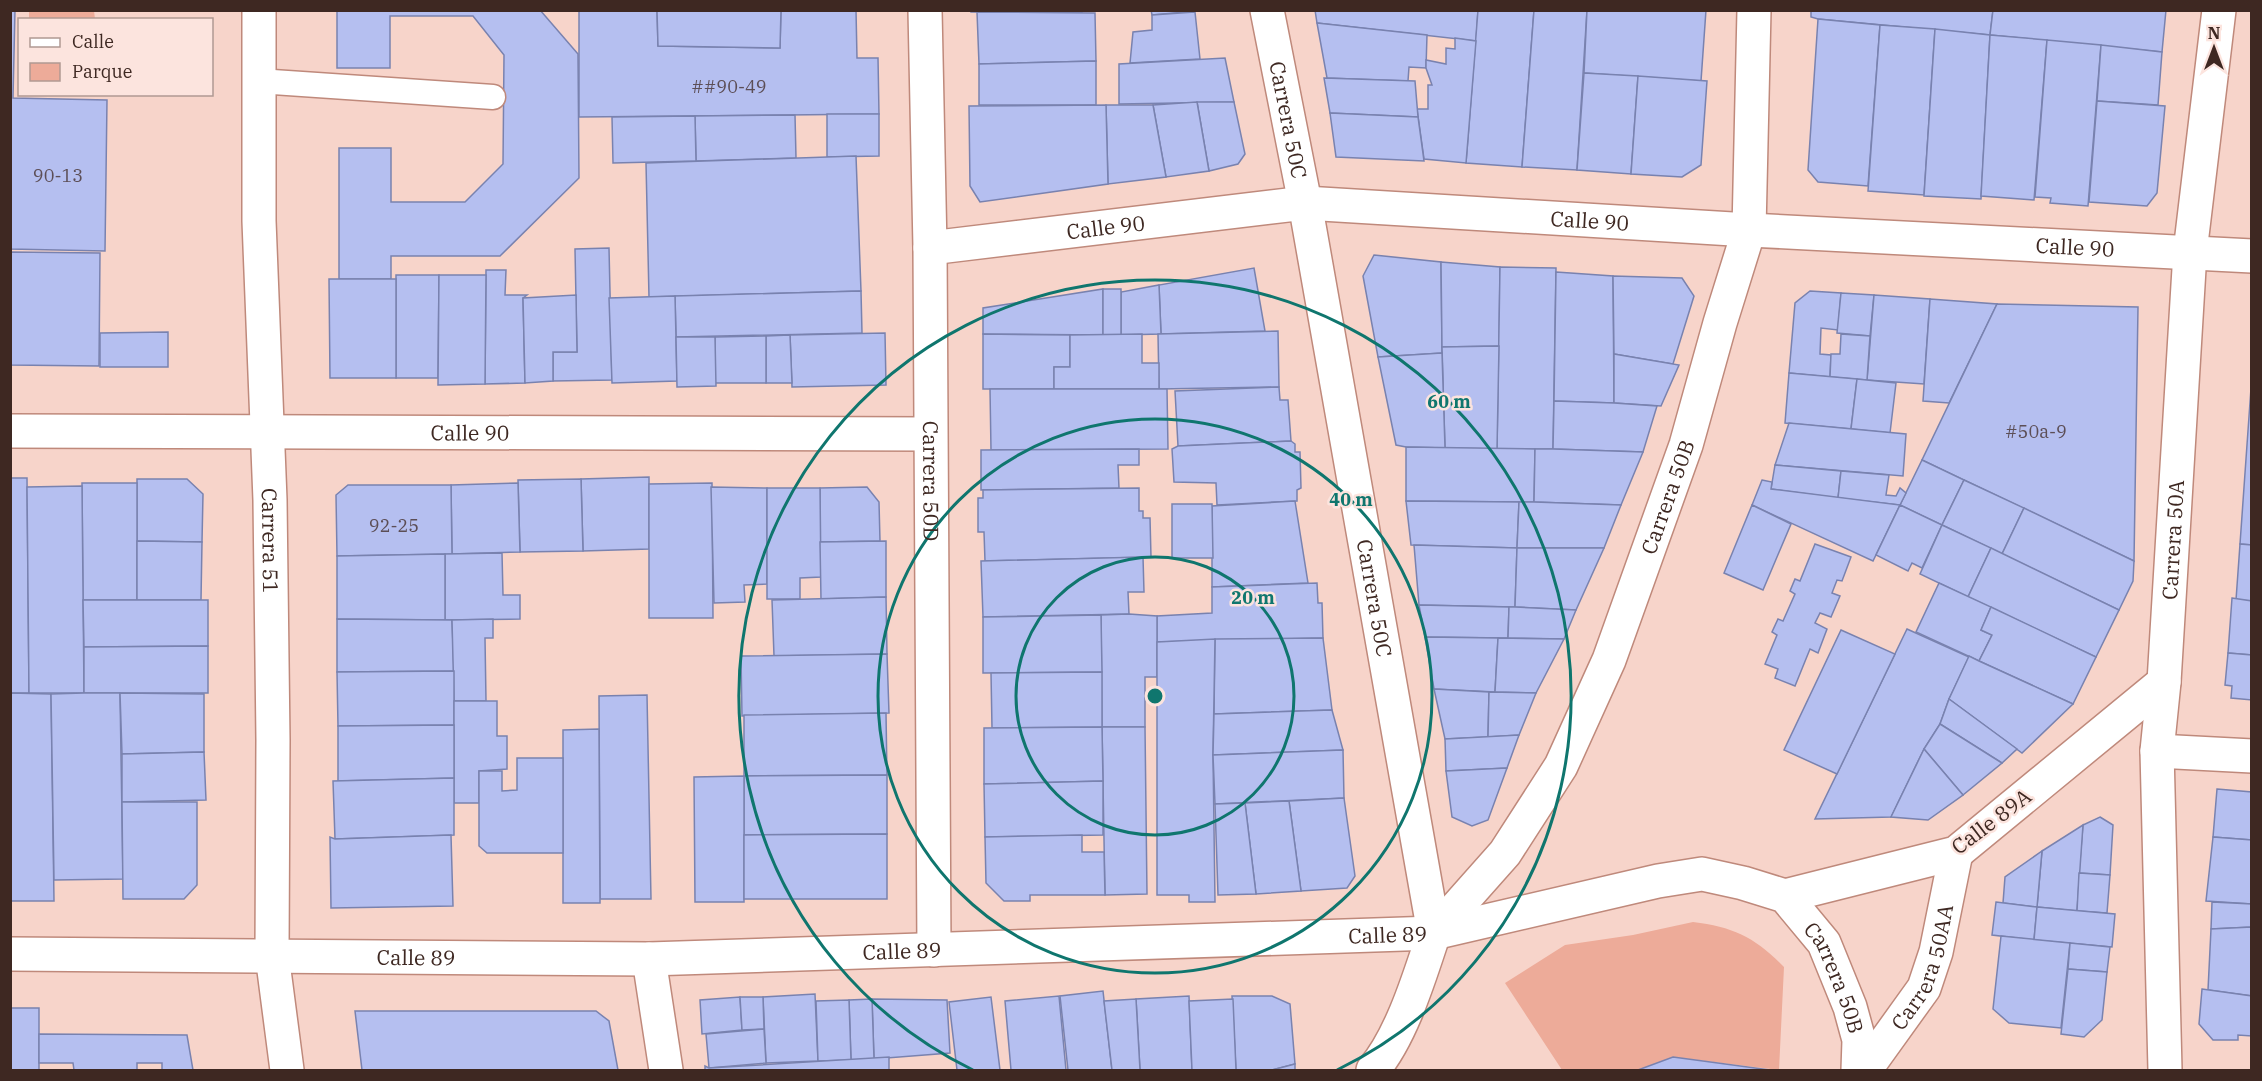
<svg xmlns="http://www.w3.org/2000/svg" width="2262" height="1081" viewBox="0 0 2262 1081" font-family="'IBM Plex Serif',serif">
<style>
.green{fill:#edab99}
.building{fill:#b5bff0;stroke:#7982af;stroke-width:1.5}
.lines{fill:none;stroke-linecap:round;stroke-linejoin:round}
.lane-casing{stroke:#bf897b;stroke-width:27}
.street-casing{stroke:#bf897b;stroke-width:36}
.secondary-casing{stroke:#bf897b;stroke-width:36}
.lane{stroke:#fff;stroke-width:24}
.street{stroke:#fff;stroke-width:33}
.secondary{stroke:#fff;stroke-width:33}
.ring{fill:none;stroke:#0f766e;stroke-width:3}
.labels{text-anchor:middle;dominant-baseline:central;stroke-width:5;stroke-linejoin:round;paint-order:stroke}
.number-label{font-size:18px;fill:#5c4e56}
.street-label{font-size:21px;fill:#3e2822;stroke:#fce4de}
.centre{fill:#0f766e;stroke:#fce4de;stroke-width:3}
.ring-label{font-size:18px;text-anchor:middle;font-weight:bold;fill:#0f766e;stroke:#fce4de;stroke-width:5;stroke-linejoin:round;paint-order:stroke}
</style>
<rect width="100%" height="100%" fill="#f7d4ca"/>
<g class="green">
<path d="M29,11H94L95,19H29Z"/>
<path d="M1693,922C1734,927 1756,938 1784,967L1779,1070L1673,1057L1638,1070H1562L1505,983L1565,945L1633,935Z"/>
</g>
<g class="building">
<path d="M10,10H15L13,98L107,100L105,251L10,249Z"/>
<path d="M337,10H540L578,54L579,178L500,256H391V279H339V148H391V202H465L503,164L504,55L473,16H390V68H337Z"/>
<path d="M579,10H657L658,46L780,48L781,10H856L857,58H878L879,114L579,117Z"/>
<path d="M657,10H781L780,48L658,46Z"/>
<path d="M971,10H1082V13L971,12Z"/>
<path d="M1151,10H1207L1152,15Z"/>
<path d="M1315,10H1478L1476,41L1317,23Z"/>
<path d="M1478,10H1534L1522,167L1466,163Z"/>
<path d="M1534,10H1587L1577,170L1522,167Z"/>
<path d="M1587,10H1706L1701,81L1584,73Z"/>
<path d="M1811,10H1993L1990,35L1818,19L1811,17Z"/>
<path d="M1993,10H2166L2162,52L1990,35Z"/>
<path d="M977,12L1095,13L1096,61L979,64Z"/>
<path d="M1195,12L1200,59L1130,63L1133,32L1152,30V15Z"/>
<path d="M1818,19L1880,25L1868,186L1818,182L1808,170Z"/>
<path d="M1317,23L1427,35L1426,68L1409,67L1408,81L1327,78Z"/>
<path d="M1880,25L1935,29L1924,195L1868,191Z"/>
<path d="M1935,29L1990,35L1981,199L1924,196Z"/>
<path d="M1990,35L2047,40L2034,200L1981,196Z"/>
<path d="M1455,38L1476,41L1466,163L1424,159L1417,109H1428V85H1432L1426,68V60L1446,64V48L1455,49Z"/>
<path d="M2047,40L2101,45L2088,206L2050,203L2051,198L2035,197Z"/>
<path d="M2101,45L2162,52L2158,105L2097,101Z"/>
<path d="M1225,58L1234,102L1119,104V64Z"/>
<path d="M1096,61V105H979V64Z"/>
<path d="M1584,73L1638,76L1631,174L1577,170Z"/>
<path d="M1638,76L1707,81L1701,165L1682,177L1631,174Z"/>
<path d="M1324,78L1415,81L1418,117L1330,113Z"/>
<path d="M2097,101L2165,106L2157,193L2147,206L2089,202Z"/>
<path d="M1197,102H1234L1245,154L1238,164L1209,171Z"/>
<path d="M1197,102L1209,171L1166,177L1153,105Z"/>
<path d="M1106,105H1153L1166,177L1108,184Z"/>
<path d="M1106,105L1108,184L980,202L970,186L969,106Z"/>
<path d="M1330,113L1418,117L1424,161L1336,157Z"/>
<path d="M827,114H879V156L827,157Z"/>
<path d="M795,115L796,158L696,161L695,116Z"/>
<path d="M695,116L696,161L613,163L612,117Z"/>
<path d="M856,156L861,291L649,297L646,163Z"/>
<path d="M609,248L612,380L553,381V352H577L575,249Z"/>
<path d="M10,252L100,253L99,366L10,365Z"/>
<path d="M1374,255L1441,262L1442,353L1378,357L1363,276Z"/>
<path d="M1441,262L1500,267L1499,346L1442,347Z"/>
<path d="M1500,267L1556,268L1553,449H1497Z"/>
<path d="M1254,268L1265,331L1161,334L1159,285Z"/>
<path d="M486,270H506L505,295H527L523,298L525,383L485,384Z"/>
<path d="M1556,272L1613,276L1614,403L1554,401Z"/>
<path d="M396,275H439L438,378H396Z"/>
<path d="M439,275H486L485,384L438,385Z"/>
<path d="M1613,276L1682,278L1694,296L1673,364L1614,354Z"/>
<path d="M329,279H396V378H330Z"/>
<path d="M1159,285L1161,334L1121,335V292Z"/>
<path d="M1103,289V335L983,334V308Z"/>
<rect x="1103" y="289" width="18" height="46"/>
<path d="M861,291L862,333L676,337L675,296Z"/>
<path d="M1810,291L1841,293L1838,330L1821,328L1820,354L1831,355L1830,377L1789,373L1795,303Z"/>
<path d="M1841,293L1874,295L1870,336L1837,333Z"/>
<path d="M576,295L577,352H553V381L525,383L523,298Z"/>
<path d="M1874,295L1930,299L1924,384L1867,380Z"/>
<path d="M675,296L677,381L612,383L609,298Z"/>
<path d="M1930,299L1997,304L1949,403L1923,401Z"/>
<path d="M1997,304L2138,307L2134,561L1922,460Z"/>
<path d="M1278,331L1279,387L1159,389L1158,334Z"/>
<path d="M168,332V367H100V333Z"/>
<path d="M885,333L886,385L792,387L790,335Z"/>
<path d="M983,334L1070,335V367H1054V389H983Z"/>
<path d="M1142,334V363H1159V389H1054V367H1070V335Z"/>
<path d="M1841,334L1870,336L1867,380L1830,377L1831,354H1840Z"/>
<path d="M790,335L792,383H766V336Z"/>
<path d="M766,336V383H715V337Z"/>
<path d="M676,337H715L716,386L677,387Z"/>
<path d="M1499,346L1497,449L1445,448L1442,347Z"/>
<path d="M1442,353L1445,448L1406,447L1396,445L1378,357Z"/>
<path d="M1614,354L1679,365L1661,406L1614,403Z"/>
<path d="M1789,373L1857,379L1851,429L1785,423Z"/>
<path d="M2252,374V545L2240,544Z"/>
<path d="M1857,379L1896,383L1890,433L1851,429Z"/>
<path d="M1279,387L1280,400H1288L1291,441L1178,446L1175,391Z"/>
<path d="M990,389H1167L1168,449L991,450Z"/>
<path d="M1554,401L1614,403L1657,406L1643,452L1553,449Z"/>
<path d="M1789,423L1906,434L1903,476L1775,465Z"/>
<path d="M1291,441L1295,444V452H1300L1301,488L1297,490V501L1217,505L1216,483L1174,482L1172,449L1178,446Z"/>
<path d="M1406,447L1535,449L1534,502L1406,501Z"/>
<path d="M1139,449V465H1118L1119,488L981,490V450Z"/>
<path d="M1535,449H1553L1643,452L1621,505L1534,502Z"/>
<path d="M1922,460L1964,480L1942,525L1900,505Z"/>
<path d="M1775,465L1841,471L1838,498L1771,489Z"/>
<path d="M1841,471L1889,475L1886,495L1896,496L1900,488L1906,493L1900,505L1838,498Z"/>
<path d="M649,477V549L583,551L581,479Z"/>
<path d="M10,478H27L29,693H10Z"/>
<path d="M137,479H187L203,494L202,542L137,541Z"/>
<path d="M581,479L583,551L520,552L518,480Z"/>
<path d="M1762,480L1772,482L1771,489L1900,505L1873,561L1752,505Z"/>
<path d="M1964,480L2024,508L2002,554L1942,525Z"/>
<path d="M82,483H137V600H83Z"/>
<path d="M518,483L520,552L452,554L451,485Z"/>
<path d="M712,483L713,618H649V484Z"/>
<path d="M348,485H451L452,554L337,556L336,495Z"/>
<path d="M82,486L84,693H29L27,487Z"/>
<path d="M711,487L767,488V584L744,585L745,602L714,603Z"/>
<path d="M867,487L879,502L880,541L820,542V488Z"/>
<path d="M767,488H820L821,577L800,578V599H767Z"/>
<path d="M1139,488V511H1143V518H1150L1151,557L985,561L984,532H978V498H983V490Z"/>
<path d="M1295,501L1308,583L1212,587V506Z"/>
<path d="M1406,501L1519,502L1517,548L1411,545Z"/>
<path d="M1519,502H1534L1621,505L1604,548H1517Z"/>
<path d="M1172,504H1212L1213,558H1172Z"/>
<path d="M1752,505L1791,524L1763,590L1724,573Z"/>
<path d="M1900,505L1942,525L1922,568L1912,563L1908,571L1876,555Z"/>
<path d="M2024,508L2134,561L2133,581L2119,610L2002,554Z"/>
<path d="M1942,525L1991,548L1968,597L1920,574Z"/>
<path d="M137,541L202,542L201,600H137Z"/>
<path d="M886,541V597L821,599L820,542Z"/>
<path d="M1815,544L1851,557L1842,581L1837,580L1832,593L1840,596L1831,617L1820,613L1815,623L1827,629L1818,653L1810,649L1795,686L1775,678L1778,669L1765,664L1777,635L1772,632L1778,619L1783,621L1795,594L1790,591L1795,579L1800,581Z"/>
<path d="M2240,544L2252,545V601L2236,600Z"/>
<path d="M1414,545L1517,548L1515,607L1419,605Z"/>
<path d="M1517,548H1604L1576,610L1515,607Z"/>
<path d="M1991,548L2119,610L2096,657L1968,597Z"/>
<path d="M502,553L503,595H520V619L445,620V554Z"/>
<path d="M445,554V620L337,619V556Z"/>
<path d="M1143,557L1144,592H1128L1129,614L983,617L981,561Z"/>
<path d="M1317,583L1318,603H1322L1323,638L1157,642V616L1212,613V587Z"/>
<path d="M1939,583L1991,607L1981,630L1992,635L1979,661L1916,632Z"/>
<path d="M886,597L887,654L774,656L772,600Z"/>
<path d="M2232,598L2252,601V655L2228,653Z"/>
<path d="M83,600H208V646L84,647Z"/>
<path d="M1419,605L1509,607L1508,638L1425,637Z"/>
<path d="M1509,607H1515L1576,610L1564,639L1508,638Z"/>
<path d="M1991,607L2096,657L2073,704L1979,661L1992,635L1981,630Z"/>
<path d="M1129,614L1157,616V677H1145V727H1102L1101,615Z"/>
<path d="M1101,615L1102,672L983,673V617Z"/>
<path d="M337,619L452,620L454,671L337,672Z"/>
<path d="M493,619V638H485L486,701H454L452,620Z"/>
<path d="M1907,629L1969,657L1949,699L1940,724L1924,749L1891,817L1815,819Z"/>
<path d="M1841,630L1895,654L1837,774L1784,750Z"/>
<path d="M1425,637L1498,638L1495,692L1434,689Z"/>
<path d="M1323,638L1332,710L1214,714L1215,639Z"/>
<path d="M1498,638L1564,639L1536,693L1495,692Z"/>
<path d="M1215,639L1213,755L1215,902H1189V895H1157V642Z"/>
<path d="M208,646V693H84V647Z"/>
<path d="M2228,653L2252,655V700L2231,698L2232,686L2225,685Z"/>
<path d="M887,654L889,713L742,716L741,656Z"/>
<path d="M1969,656L1979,661L2073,704L2022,753L1949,699Z"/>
<path d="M454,671V725L338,726L337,672Z"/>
<path d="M1102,672V727L992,728L991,673Z"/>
<path d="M1434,689L1489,692L1488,737L1445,739Z"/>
<path d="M1489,692L1536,693L1519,735L1488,737Z"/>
<path d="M10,693L51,694L54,901H10Z"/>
<path d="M84,693H120L123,879L54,880L51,694Z"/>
<path d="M120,693L204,694V752L122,754Z"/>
<path d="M647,695L651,899H600L599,696Z"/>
<path d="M1949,699L2017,749L2002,763L1940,724Z"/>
<path d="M454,701H497V736H507V769L479,771V803H454Z"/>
<path d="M1332,710L1343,750L1213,755L1214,714Z"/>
<path d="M886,713L887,775L744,776V715Z"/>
<path d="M1940,724L2002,763L1963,795L1924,749Z"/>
<path d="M454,725V778L338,781V726Z"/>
<path d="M1102,727H1145L1147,894L1105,895Z"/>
<path d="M1102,727L1103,781L984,784V728Z"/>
<path d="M599,729L600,903H563V730Z"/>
<path d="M1519,735L1507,768L1446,771L1445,739Z"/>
<path d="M1924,749L1963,795L1928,820L1891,817Z"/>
<path d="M1343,750L1344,798L1215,804L1213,755Z"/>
<path d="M204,752L206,800L122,802V754Z"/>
<path d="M517,758H563V853H487L479,846V771H502V791L517,790Z"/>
<path d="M1507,768L1488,820L1472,826L1452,817L1446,771Z"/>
<path d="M887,775V834L744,835V776Z"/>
<path d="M744,776V902H695L694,777Z"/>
<path d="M454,778V835L335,839L333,781Z"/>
<path d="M1103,781V835L985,837L984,784Z"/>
<path d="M2217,789L2252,792V840L2213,837Z"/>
<path d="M1344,798L1355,876L1347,888L1301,891L1289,801Z"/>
<path d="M1289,801L1301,891L1256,894L1245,803Z"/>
<path d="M122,802H197V885L184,899H123Z"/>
<path d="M1245,803L1256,894L1218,895L1215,804Z"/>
<path d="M2100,817L2113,825L2110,875L2079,873L2083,825Z"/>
<path d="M2083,825L2077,911L2037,907L2042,851Z"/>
<path d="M887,834V899H744V835Z"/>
<path d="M451,835L453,906L331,908L330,837L335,839Z"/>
<path d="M1082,835V852H1104L1105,895H1030V901H1004L986,883L985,837Z"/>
<path d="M2213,837L2252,840V904L2206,901Z"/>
<path d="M2042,851L2037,907L2003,903L2005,877Z"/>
<path d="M2079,873L2110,875L2107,913L2077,911Z"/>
<path d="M1996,902L2037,907L2034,940L1992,935Z"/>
<path d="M2212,902L2252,904V927L2211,929Z"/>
<path d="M2037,907L2115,914L2112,947L2034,940Z"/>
<path d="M2252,927V996L2208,990L2211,929Z"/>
<path d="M2001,936L2070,943L2061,1028L2009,1023L1993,1009Z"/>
<path d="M2070,943L2110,947L2107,972L2068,969Z"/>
<path d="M2068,969L2107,972L2102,1020L2084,1037L2061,1034Z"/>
<path d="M2202,989L2252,996V1036L2238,1035V1040H2213L2199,1024Z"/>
<path d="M1103,991L1112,1070H1068L1060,996Z"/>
<path d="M815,994L818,1061L766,1063L763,997Z"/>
<path d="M1059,996L1066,1070H1011L1005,1001Z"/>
<path d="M1189,996L1192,1070H1140L1136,999Z"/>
<path d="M1232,996H1272L1290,1004L1295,1064L1272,1070H1236Z"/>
<path d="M740,997L742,1030L702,1034L700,1000Z"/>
<path d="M740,997H763L764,1029L742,1030Z"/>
<path d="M991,997L1000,1070H957L949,1002Z"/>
<path d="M872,999L947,1000L950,1053L874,1059Z"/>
<path d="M872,999L874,1059L851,1060L849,1000Z"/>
<path d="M1136,999L1140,1070H1112L1104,1001Z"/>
<path d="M1233,999L1236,1070H1192L1189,1001Z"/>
<path d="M849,1000L851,1060L818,1061L816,1001Z"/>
<rect x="10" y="1008" width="29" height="62"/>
<path d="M355,1011H596L609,1021L618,1070H362Z"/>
<path d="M764,1029L766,1063L709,1068L706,1034Z"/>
<path d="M39,1034L187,1035L193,1070H162V1063H137V1070H74L73,1063H39Z"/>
<path d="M889,1057V1070H705V1066L709,1068Z"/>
<path d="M1673,1057L1770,1070H1638Z"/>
<path d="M1295,1064V1070H1272Z"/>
</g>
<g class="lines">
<defs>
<path id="lane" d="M258,81L493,97"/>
<g id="street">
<path id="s1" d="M259,10V221L270,500L273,740L272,955L287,1070"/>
<path id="s2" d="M925,10L930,248L934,950"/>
<path id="s3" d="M1267,10L1305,203L1434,933C1420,975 1402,1036 1373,1070"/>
<path id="s4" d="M930,248L1305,203L1749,230L2252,256"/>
<path id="s5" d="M10,431L930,434"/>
<path d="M2157,751L2252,756"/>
<path d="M1785,896L1956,853L2164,682"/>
<path id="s6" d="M1434,933L1505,853L1561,766L1609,660L1686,445L1720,323L1749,230L1754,10"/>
<path d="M649,959L666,1070"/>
<path id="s7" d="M1865,1070L1924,988L1936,952L1956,853"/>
<path id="s8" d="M2165,1070L2157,751L2164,682L2190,252L2219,10"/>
</g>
<g id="secondary">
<path id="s9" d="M10,954L649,959L1434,933L1658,881L1702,874L1743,883L1785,896L1824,943L1850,1007L1859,1040L1858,1070"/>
</g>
</defs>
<use href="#lane" class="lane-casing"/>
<use href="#street" class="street-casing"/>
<use href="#secondary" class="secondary-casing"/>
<use href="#lane" class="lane"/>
<use href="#street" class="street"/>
<use href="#secondary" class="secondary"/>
</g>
<g class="ring">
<circle cx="1155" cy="696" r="139"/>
<circle cx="1155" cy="696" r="277"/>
<path d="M973 1070A416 416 0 1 1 1337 1070"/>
</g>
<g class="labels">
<g class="number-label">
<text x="729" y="86">##90-49</text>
<text x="58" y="175">90-13</text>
<text x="2036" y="431">#50a-9</text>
<text x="394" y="525">92-25</text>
</g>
<g class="street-label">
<text stroke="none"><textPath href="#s3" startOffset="112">Carrera 50C</textPath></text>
<text stroke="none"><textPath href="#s4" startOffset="663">Calle 90</textPath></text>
<text stroke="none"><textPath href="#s4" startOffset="177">Calle 90</textPath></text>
<text stroke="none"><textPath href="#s4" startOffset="1149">Calle 90</textPath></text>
<text stroke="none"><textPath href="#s5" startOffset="460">Calle 90</textPath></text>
<text stroke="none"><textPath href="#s2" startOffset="471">Carrera 50D</textPath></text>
<text stroke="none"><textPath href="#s6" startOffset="500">Carrera 50B</textPath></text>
<text stroke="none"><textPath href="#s8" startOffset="531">Carrera 50A</textPath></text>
<text stroke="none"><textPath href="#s1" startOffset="531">Carrera 51</textPath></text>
<text stroke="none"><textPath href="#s3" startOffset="598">Carrera 50C</textPath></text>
<text transform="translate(1991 821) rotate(-37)">Calle 89A</text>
<text stroke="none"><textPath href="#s9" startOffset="1378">Calle 89</textPath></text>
<text stroke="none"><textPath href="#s9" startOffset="892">Calle 89</textPath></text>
<text stroke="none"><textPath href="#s9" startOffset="406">Calle 89</textPath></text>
<text stroke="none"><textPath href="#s7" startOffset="120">Carrera 50AA</textPath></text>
<text stroke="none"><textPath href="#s9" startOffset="1882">Carrera 50B</textPath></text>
</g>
</g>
<circle cx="1155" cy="696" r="9" class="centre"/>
<g class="ring-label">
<text x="1449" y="408">60 m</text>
<text x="1351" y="506">40 m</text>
<text x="1253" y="604">20 m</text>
</g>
<rect width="2262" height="1081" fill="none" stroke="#3e2822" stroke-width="24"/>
<rect x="18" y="18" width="195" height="78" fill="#fce4de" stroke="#b09993" stroke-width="1.5"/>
<rect x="30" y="38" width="30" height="9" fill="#ffffff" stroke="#b09993" stroke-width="1.5"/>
<text x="72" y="48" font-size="18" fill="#3e2822">Calle</text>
<rect x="30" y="63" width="30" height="18" fill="#edab99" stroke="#b09993" stroke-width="1.5"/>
<text x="72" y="78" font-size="18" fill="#3e2822">Parque</text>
<g transform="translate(2214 48)" stroke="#fce4de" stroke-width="4.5" paint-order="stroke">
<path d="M0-4.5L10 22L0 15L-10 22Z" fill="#3e2822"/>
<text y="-9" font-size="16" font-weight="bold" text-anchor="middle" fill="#3e2822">N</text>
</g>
</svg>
